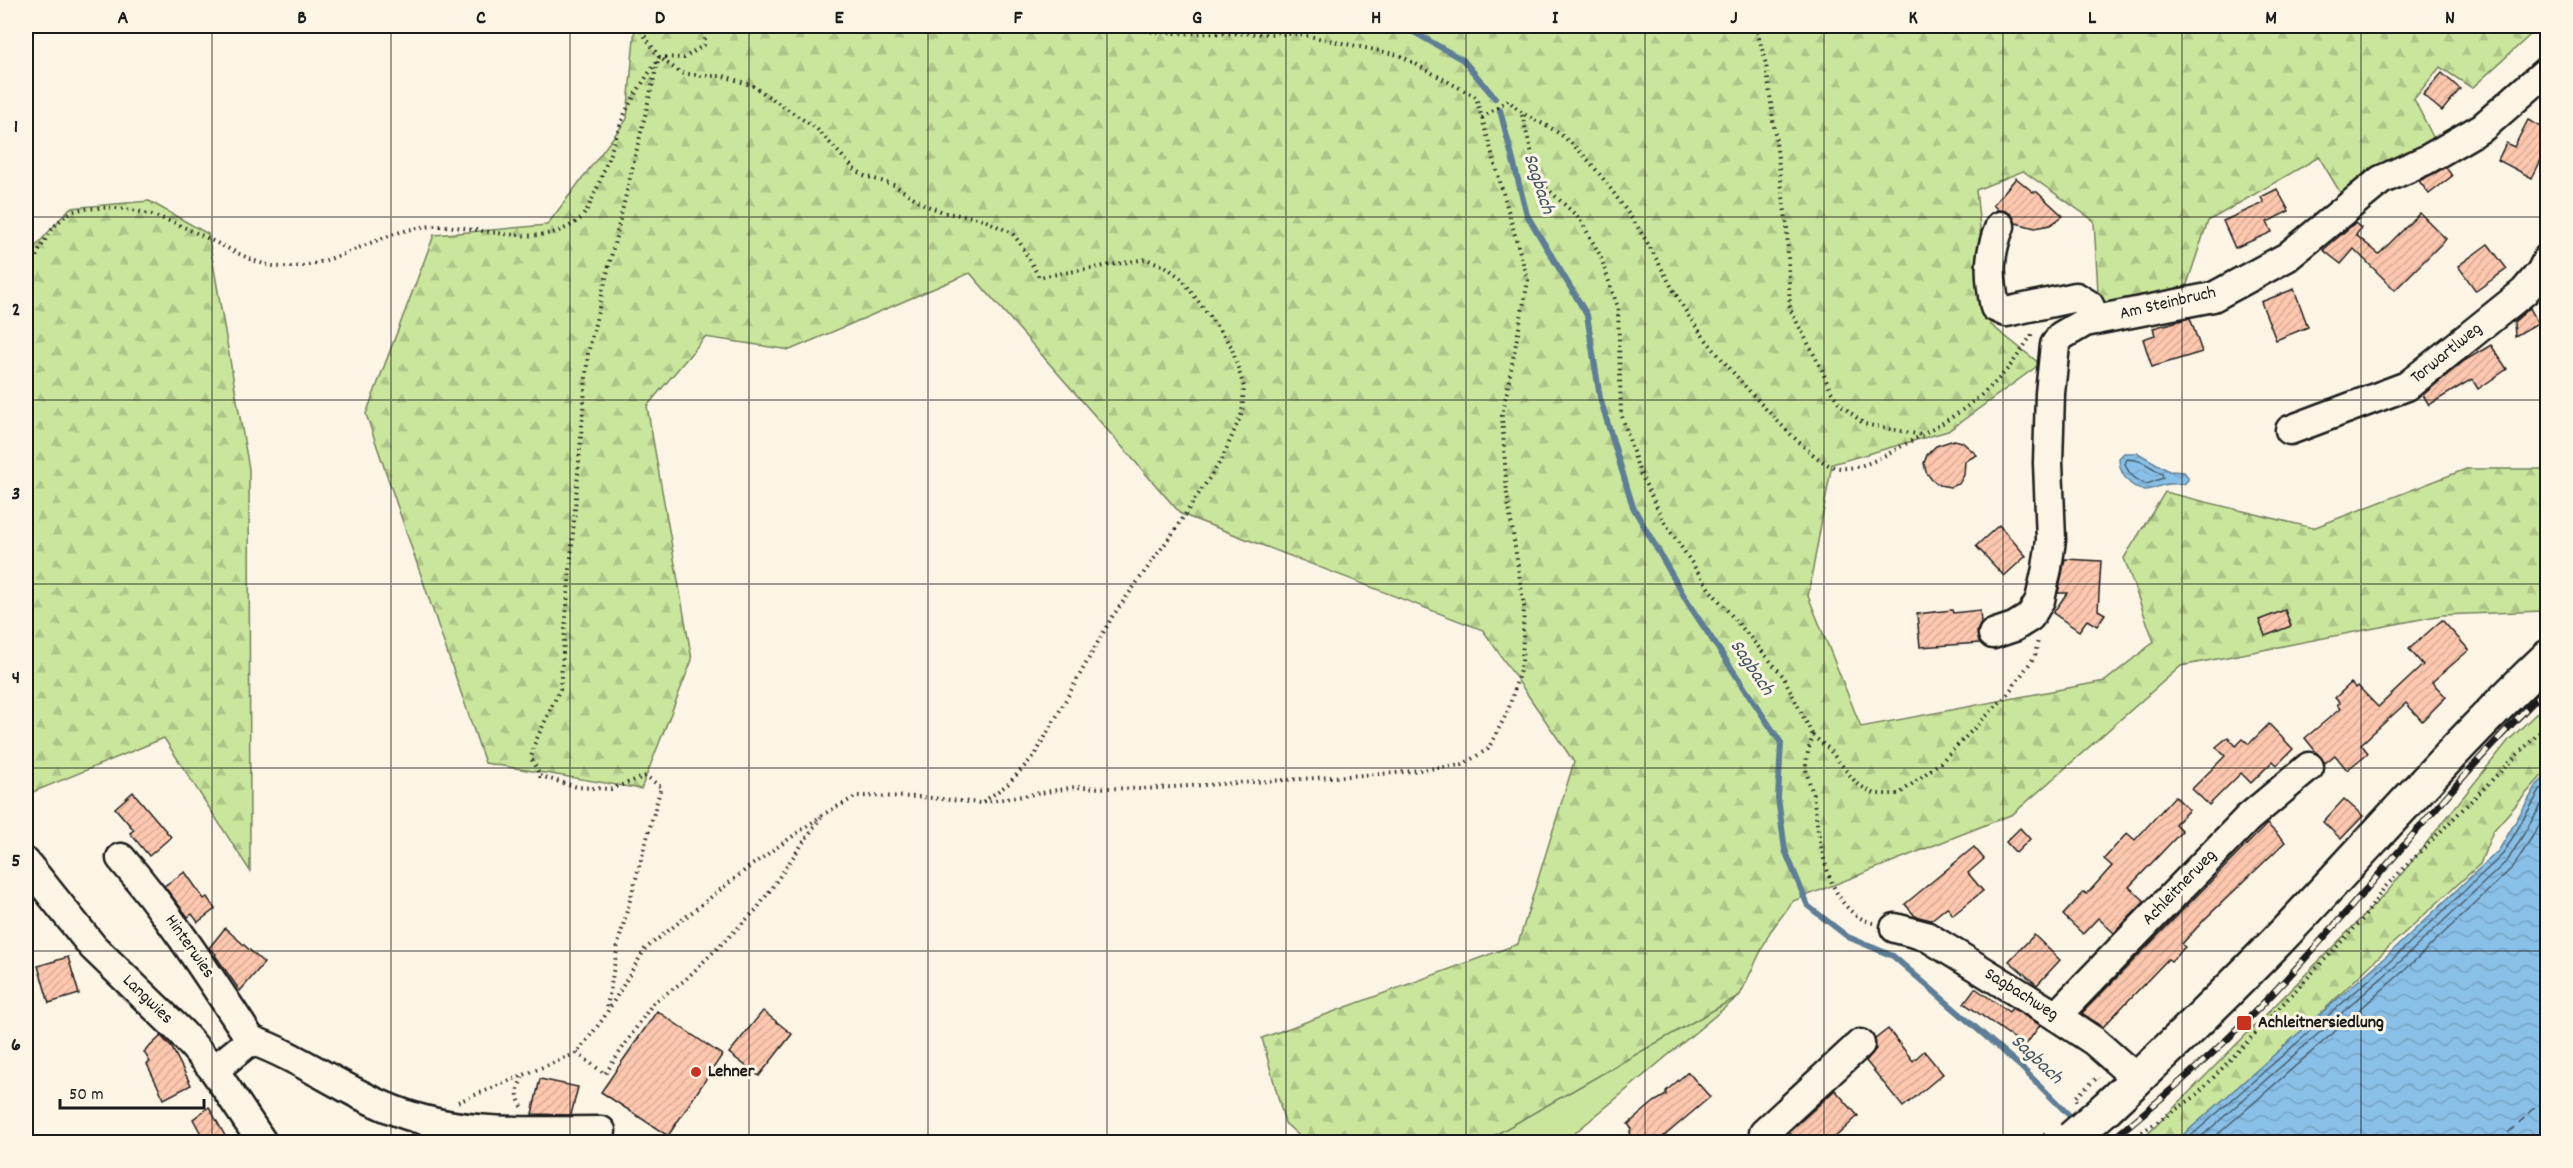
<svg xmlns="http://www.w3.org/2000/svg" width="2573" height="1168" viewBox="0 0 2573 1168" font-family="Dekko,sans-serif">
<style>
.green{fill:#cae69d;stroke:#73815c;stroke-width:1.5}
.forest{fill:url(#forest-firs);stroke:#73815c;stroke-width:1.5}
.water{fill:url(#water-waves);stroke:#5d7e96;stroke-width:1.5}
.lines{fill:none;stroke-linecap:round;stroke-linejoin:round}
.shore{stroke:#485e6d;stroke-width:1.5}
.stream{stroke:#5d7e96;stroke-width:6}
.ferry{stroke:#425563;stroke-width:1.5;stroke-dasharray:8 6;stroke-linecap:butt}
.building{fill:url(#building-hatch);stroke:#1c1c1c;stroke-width:1.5}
.minor-casing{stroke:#1c1c1c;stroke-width:33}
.major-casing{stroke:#1c1c1c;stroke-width:38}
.path{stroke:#1c1c1c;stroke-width:4;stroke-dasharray:1.5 4.5;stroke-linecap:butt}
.minor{stroke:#fcf5e5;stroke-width:28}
.major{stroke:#fcf5e5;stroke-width:33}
.rail-casing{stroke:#1c1c1c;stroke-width:7}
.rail{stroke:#fcf5e5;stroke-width:4.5;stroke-dasharray:14;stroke-linecap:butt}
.major-bridge-casing{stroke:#1c1c1c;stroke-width:38;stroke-linecap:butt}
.major-bridge{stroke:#fcf5e5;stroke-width:33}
.grid{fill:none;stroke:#1c1c1c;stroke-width:1.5;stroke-opacity:0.55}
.poi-dot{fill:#c8321e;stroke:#fcf5e5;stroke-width:2}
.labels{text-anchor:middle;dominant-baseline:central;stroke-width:6;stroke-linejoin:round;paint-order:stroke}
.street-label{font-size:18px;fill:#1c1c1c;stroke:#fcf5e5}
.poi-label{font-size:18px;font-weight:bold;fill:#1c1c1c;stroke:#fcf5e5;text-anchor:start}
.water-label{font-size:20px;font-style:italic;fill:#425563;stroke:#fcf5e5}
.neatline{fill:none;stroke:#1c1c1c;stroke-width:2}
.grid-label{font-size:20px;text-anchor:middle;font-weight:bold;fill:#1c1c1c}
</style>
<defs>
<pattern id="forest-firs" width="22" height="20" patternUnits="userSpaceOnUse" patternTransform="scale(1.5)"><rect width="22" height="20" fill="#cae69d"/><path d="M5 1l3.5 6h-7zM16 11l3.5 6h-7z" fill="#adc587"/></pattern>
<pattern id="water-waves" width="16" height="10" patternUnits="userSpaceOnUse" patternTransform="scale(1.5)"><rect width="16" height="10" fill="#89c0e7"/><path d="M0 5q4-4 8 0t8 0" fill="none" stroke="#76a4c6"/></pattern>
<pattern id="building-hatch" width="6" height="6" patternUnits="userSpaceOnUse" patternTransform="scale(1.5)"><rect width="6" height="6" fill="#fdc8af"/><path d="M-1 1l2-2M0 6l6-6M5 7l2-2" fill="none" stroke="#d8ab96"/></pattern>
</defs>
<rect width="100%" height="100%" fill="#fcf5e5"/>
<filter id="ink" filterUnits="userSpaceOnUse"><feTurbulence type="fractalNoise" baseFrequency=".0167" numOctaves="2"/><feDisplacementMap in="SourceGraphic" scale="12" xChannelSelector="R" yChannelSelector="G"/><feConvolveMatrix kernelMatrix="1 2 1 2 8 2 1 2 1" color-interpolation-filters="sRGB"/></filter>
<g filter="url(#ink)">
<path class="green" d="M1740,995L1564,1142H1492L1495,1135Z"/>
<g class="forest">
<path d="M635,26H2540L2472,88L2440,67L2414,99L2434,139L2341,194L2319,157L2208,221L2185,290L2099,310L2094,221L2023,171L1976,190L1990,324L2040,364L1948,431L1832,464L1808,596L1861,727L2105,681L2154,642L2124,558L2165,492L2313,528L2466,469H2547V607L2542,611L2442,615L2181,666L2013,814L1793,901L1770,932L1740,995L1495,1135L1492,1142H1306L1285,1123L1262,1038L1518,944L1574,762L1483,630L1181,514L970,273L790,350L705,337L647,406L692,660L641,789L485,763L366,414L434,235L547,225L627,119Z"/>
<path d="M149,201L208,234L249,469L250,871L164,738L26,795V257L70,208Z"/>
<path d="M2547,703V770L2493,831L2480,864L2391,945L2321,1013L2276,1096L2231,1142H2140L2388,891L2508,741Z"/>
</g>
<g class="water">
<path d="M2124,453H2138L2169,471L2184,472L2188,477V480L2184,484C2177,484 2170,483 2164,485C2158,486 2151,490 2145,490C2129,488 2119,473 2119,458Z"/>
<path d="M2547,775V1142H2175L2392,951L2499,850L2537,785Z"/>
</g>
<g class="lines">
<g class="shore">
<path d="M2127,459C2141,459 2151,467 2162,474L2163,478L2147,484C2136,481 2129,475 2125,464Z"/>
<path d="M2184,1142L2396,956L2503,854L2541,789L2548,783"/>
<path d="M2195,1142L2401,961L2508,860L2548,794"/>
<path d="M2209,1142L2407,968L2514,866L2548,811"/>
</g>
<g class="stream">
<path d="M1403,26L1463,60L1495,98"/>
<path d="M1500,110L1527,215L1587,315L1600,398L1633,507L1688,603L1781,743L1778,798L1785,850L1808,906L1848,937L1893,956L2020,1066L2075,1121"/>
<path d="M2089,1134L2097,1142"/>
</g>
<path class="ferry" d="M2498,1142L2548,1096"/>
</g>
<g class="building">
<path d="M2442,73L2460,89L2442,111L2423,95Z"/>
<path d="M2528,120L2547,130V148L2532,178L2498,160L2506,143L2514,147Z"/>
<path d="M2446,167L2452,176L2429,194L2419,181Z"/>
<path d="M2016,178L2033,192H2037L2063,216L2050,225L2035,228L2016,223L2012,215L2006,211L1998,210L1993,205Z"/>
<path d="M2277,189L2289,211L2267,222L2272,232L2235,248L2223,221L2264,203L2261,197Z"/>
<path d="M2420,213L2446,239L2395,290L2354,249L2341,264L2323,250L2355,223L2361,228L2356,235L2379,254Z"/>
<path d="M2488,244L2507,269L2476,291L2458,266Z"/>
<path d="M2294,289L2308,327L2276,340L2261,302Z"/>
<path d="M2530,308L2538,323L2515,336L2514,322Z"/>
<path d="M2190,318L2202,352L2152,367L2143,339L2155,335L2153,328Z"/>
<path d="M2491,345L2507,369L2478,389L2472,379L2429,405L2423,395L2464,361Z"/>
<path d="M1954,440L1962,442L1977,455L1965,461L1964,475L1959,484L1950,487L1940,485L1932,480L1926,472L1924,463L1927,455L1936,446Z"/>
<path d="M1999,525L2026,556L2004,576L1976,546Z"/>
<path d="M2065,559L2101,561L2098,610L2105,614L2097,626L2087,620L2079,631L2053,613L2067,593H2058Z"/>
<path d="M1952,610L1953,613L1980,610L1981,623L1977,631L1980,643L1920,647L1917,614Z"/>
<path d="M2285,610L2291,626L2265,636L2259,620Z"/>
<path d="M2442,620L2469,650L2432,682L2446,697L2422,721L2406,703L2361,744L2368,753L2347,770L2335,755L2325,763L2305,738L2340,709L2337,705L2340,703L2335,698L2351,683L2356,688L2358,686L2378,707L2423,665L2409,649Z"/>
<path d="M2269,724L2293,749L2277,765L2273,761L2251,783L2241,773L2209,805L2192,789L2225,756L2216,747L2228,737L2236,746L2243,739L2249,744Z"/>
<path d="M133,792L171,837L149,856L130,833L134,830L115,808Z"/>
<path d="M2175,796L2189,810L2175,824L2182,831L2129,887L2145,901L2114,933L2098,918L2083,934L2063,915L2084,892L2087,894L2112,866L2104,859L2127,833L2135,840Z"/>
<path d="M2344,799L2363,816L2341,839L2323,822Z"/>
<path d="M2267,824L2285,842L2205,919L2182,944L2185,947L2171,961L2168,959L2103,1027L2082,1013Z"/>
<path d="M2020,828L2030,839L2016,853L2006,842Z"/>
<path d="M1974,847L1984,859L1968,873L1983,891L1953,915L1947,907L1931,920L1915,916L1905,904Z"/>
<path d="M185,872L204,899L207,897L215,909L198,922L192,914L188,917L164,886Z"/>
<path d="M225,928L264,963L240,991L215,955L216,954L209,948Z"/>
<path d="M2034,935L2060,960L2037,985L2009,961Z"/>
<path d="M68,957L79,994L49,1003L38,966Z"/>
<path d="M1975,988L2009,1012L2012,1008L2040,1025L2025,1046L1964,1003Z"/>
<path d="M657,1011L722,1055L668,1136L601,1092Z"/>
<path d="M763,1011L792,1034L759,1076L729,1053Z"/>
<path d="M1888,1029L1913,1061L1924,1051L1943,1074L1903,1107L1866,1061L1876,1049L1875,1039Z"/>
<path d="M161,1036L172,1048L191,1085L164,1099L147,1064L150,1062L144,1052Z"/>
<path d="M1688,1072L1710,1097L1656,1143H1635L1629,1136L1631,1128L1628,1124L1654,1102L1666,1095V1091Z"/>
<path d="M540,1079L578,1087L571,1115L532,1114Z"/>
<path d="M1835,1090L1858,1116L1829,1143H1798L1789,1132Z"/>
<path d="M209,1107L229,1143H206L193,1119Z"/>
</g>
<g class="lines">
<defs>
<g id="minor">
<path d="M2000,226C1988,256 1989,276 1995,307L2006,312L2076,297L2089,305L2096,320"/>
<path d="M2290,430L2407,386L2524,292L2541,272L2548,258"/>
<path d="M1993,634L2014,627L2030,617L2040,600L2047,568L2051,540L2048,463L2050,393L2055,345L2061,336L2085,322L2213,297L2287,257L2381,180L2426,160L2483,127L2548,70"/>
<path d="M121,858C170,915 210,978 251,1040"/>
<path d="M26,863L93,947L182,1033L214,1070L262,1142"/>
<path d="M1895,928L1926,936L2056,1016L2094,1041L2137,1079"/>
<path d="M2056,1016L2248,818L2309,767"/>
<path d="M214,1070L251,1040C302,1058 345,1092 396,1111C460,1136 533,1131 601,1131"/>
<path d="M1772,1142L1764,1133L1860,1044"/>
</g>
<path id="major" d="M2105,1109C2165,1053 2224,996 2281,937C2370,844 2454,746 2548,657"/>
</defs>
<use href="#minor" class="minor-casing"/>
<use href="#major" class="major-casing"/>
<g class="path">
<path d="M638,26L659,57L681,73L702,76H724L753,86L817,129L854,169L865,176L894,185L925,205L946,213L980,218L1012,233L1020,243L1039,277L1146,259L1165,266L1182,279L1231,346L1244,387L1242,413L1222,459L1172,534L1112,617L1035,755L1008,784L983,802"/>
<path d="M1756,26L1766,64L1787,228L1790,309L1822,370L1830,390L1840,404L1864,424L1922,435"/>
<path d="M659,57L684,58L704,45L706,26"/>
<path d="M1522,115L1539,181L1580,219L1600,255L1618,308L1621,413L1639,471L1665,523L1710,590L1783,676L1813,736"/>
<path d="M1482,118L1508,100C1527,120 1537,119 1557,132C1587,153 1607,184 1628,213C1652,246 1668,284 1690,318C1708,346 1806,461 1834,467C1860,473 1887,454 1909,442C1944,424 1978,402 2004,373C2015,361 2024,346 2033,333"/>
<path d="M26,278C36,258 47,228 68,214C77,208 88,209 98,208C145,205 186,228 227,248C242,255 256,263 273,266C327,275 379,228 434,226C481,225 540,252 580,219C594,207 616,133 626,111C635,93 647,77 657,60"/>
<path d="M1873,923C1824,911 1819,834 1813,795C1811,785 1805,773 1806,763C1807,754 1810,744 1813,736L1828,748L1857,784L1875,794H1899L1941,762L2007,695L2035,656L2038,640"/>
<path d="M607,1007L618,944L661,787L646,776L611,789L577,787L540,776L531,758L534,745L560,689L588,353L659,57"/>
<path d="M577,1053L605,1074L653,1003L685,980L757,909L821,817"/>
<path d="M523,1077C517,1089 515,1096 523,1108"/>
<path d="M2077,1101L2075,1098L2098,1077L2099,1078"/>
<path d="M458,1102L577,1053L603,1019L645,949L748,868L824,814L857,796L922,797L980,803L1075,787L1142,789L1395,773L1462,765L1488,749L1508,711L1522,664L1524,606L1507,495L1502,416L1528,281L1476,97L1399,55L1299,34L1168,33L1090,26"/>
<path d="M2113,1135L2121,1142"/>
<path d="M2034,1142L2047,1133"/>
<path d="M2127,1142L2196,1096L2363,919L2384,888L2548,724"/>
</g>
<use href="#minor" class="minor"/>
<use href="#major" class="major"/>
<defs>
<path id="rail" d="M2109,1142C2166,1095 2223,1047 2274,992C2368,893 2450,784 2548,687"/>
</defs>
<use href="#rail" class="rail-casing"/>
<use href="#rail" class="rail"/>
<defs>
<path id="major-bridge" d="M2072,1138L2105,1109"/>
</defs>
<use href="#major-bridge" class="major-bridge-casing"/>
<use href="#major-bridge" class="major-bridge"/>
</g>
</g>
<path class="grid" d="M212,26V1142M391,26V1142M570,26V1142M749,26V1142M928,26V1142M1107,26V1142M1286,26V1142M1466,26V1142M1645,26V1142M1824,26V1142M2003,26V1142M2182,26V1142M2361,26V1142M26,217H2548M26,400H2548M26,584H2548M26,768H2548M26,951H2548"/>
<g class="poi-dot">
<rect x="2236" y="1015" width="16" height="16" rx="3"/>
<circle cx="696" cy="1072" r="6"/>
</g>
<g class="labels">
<g class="street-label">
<text transform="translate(2168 304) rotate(-13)">Am Steinbruch</text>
<text transform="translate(2447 354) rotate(-39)">Torwartlweg</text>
<text transform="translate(2180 888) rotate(-46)">Achleitnerweg</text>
<text transform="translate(189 947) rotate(55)">Hinterwies</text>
<text transform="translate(2021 995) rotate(32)">Sagbachweg</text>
<text transform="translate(147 1000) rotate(44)">Langwies</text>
</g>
<g class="poi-label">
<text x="2258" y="1023">Achleitnersiedlung</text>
<text x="708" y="1072">Lehner</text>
</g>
<g class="water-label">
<text transform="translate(1538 184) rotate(72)">Sagbach</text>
<text transform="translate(1751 668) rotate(56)">Sagbach</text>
<text transform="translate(2036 1060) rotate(43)">Sagbach</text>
</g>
</g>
<rect width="2573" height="1168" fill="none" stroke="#fcf5e5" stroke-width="66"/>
<path d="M60 1099v9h144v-9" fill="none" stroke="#1c1c1c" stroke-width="3"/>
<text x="69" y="1099" font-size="18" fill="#1c1c1c" stroke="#fcf5e5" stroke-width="4.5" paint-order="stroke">50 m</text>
<rect x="33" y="33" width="2507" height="1102" class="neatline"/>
<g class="grid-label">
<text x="123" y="23">A</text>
<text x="302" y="23">B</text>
<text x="481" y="23">C</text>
<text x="660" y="23">D</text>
<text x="839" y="23">E</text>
<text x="1018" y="23">F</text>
<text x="1197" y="23">G</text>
<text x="1376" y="23">H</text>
<text x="1555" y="23">I</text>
<text x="1734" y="23">J</text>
<text x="1913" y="23">K</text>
<text x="2092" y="23">L</text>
<text x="2271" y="23">M</text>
<text x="2450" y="23">N</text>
<text x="16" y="132">1</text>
<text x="16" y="315">2</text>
<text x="16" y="499">3</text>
<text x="16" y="683">4</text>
<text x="16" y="866">5</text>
<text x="16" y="1050">6</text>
</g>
</svg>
